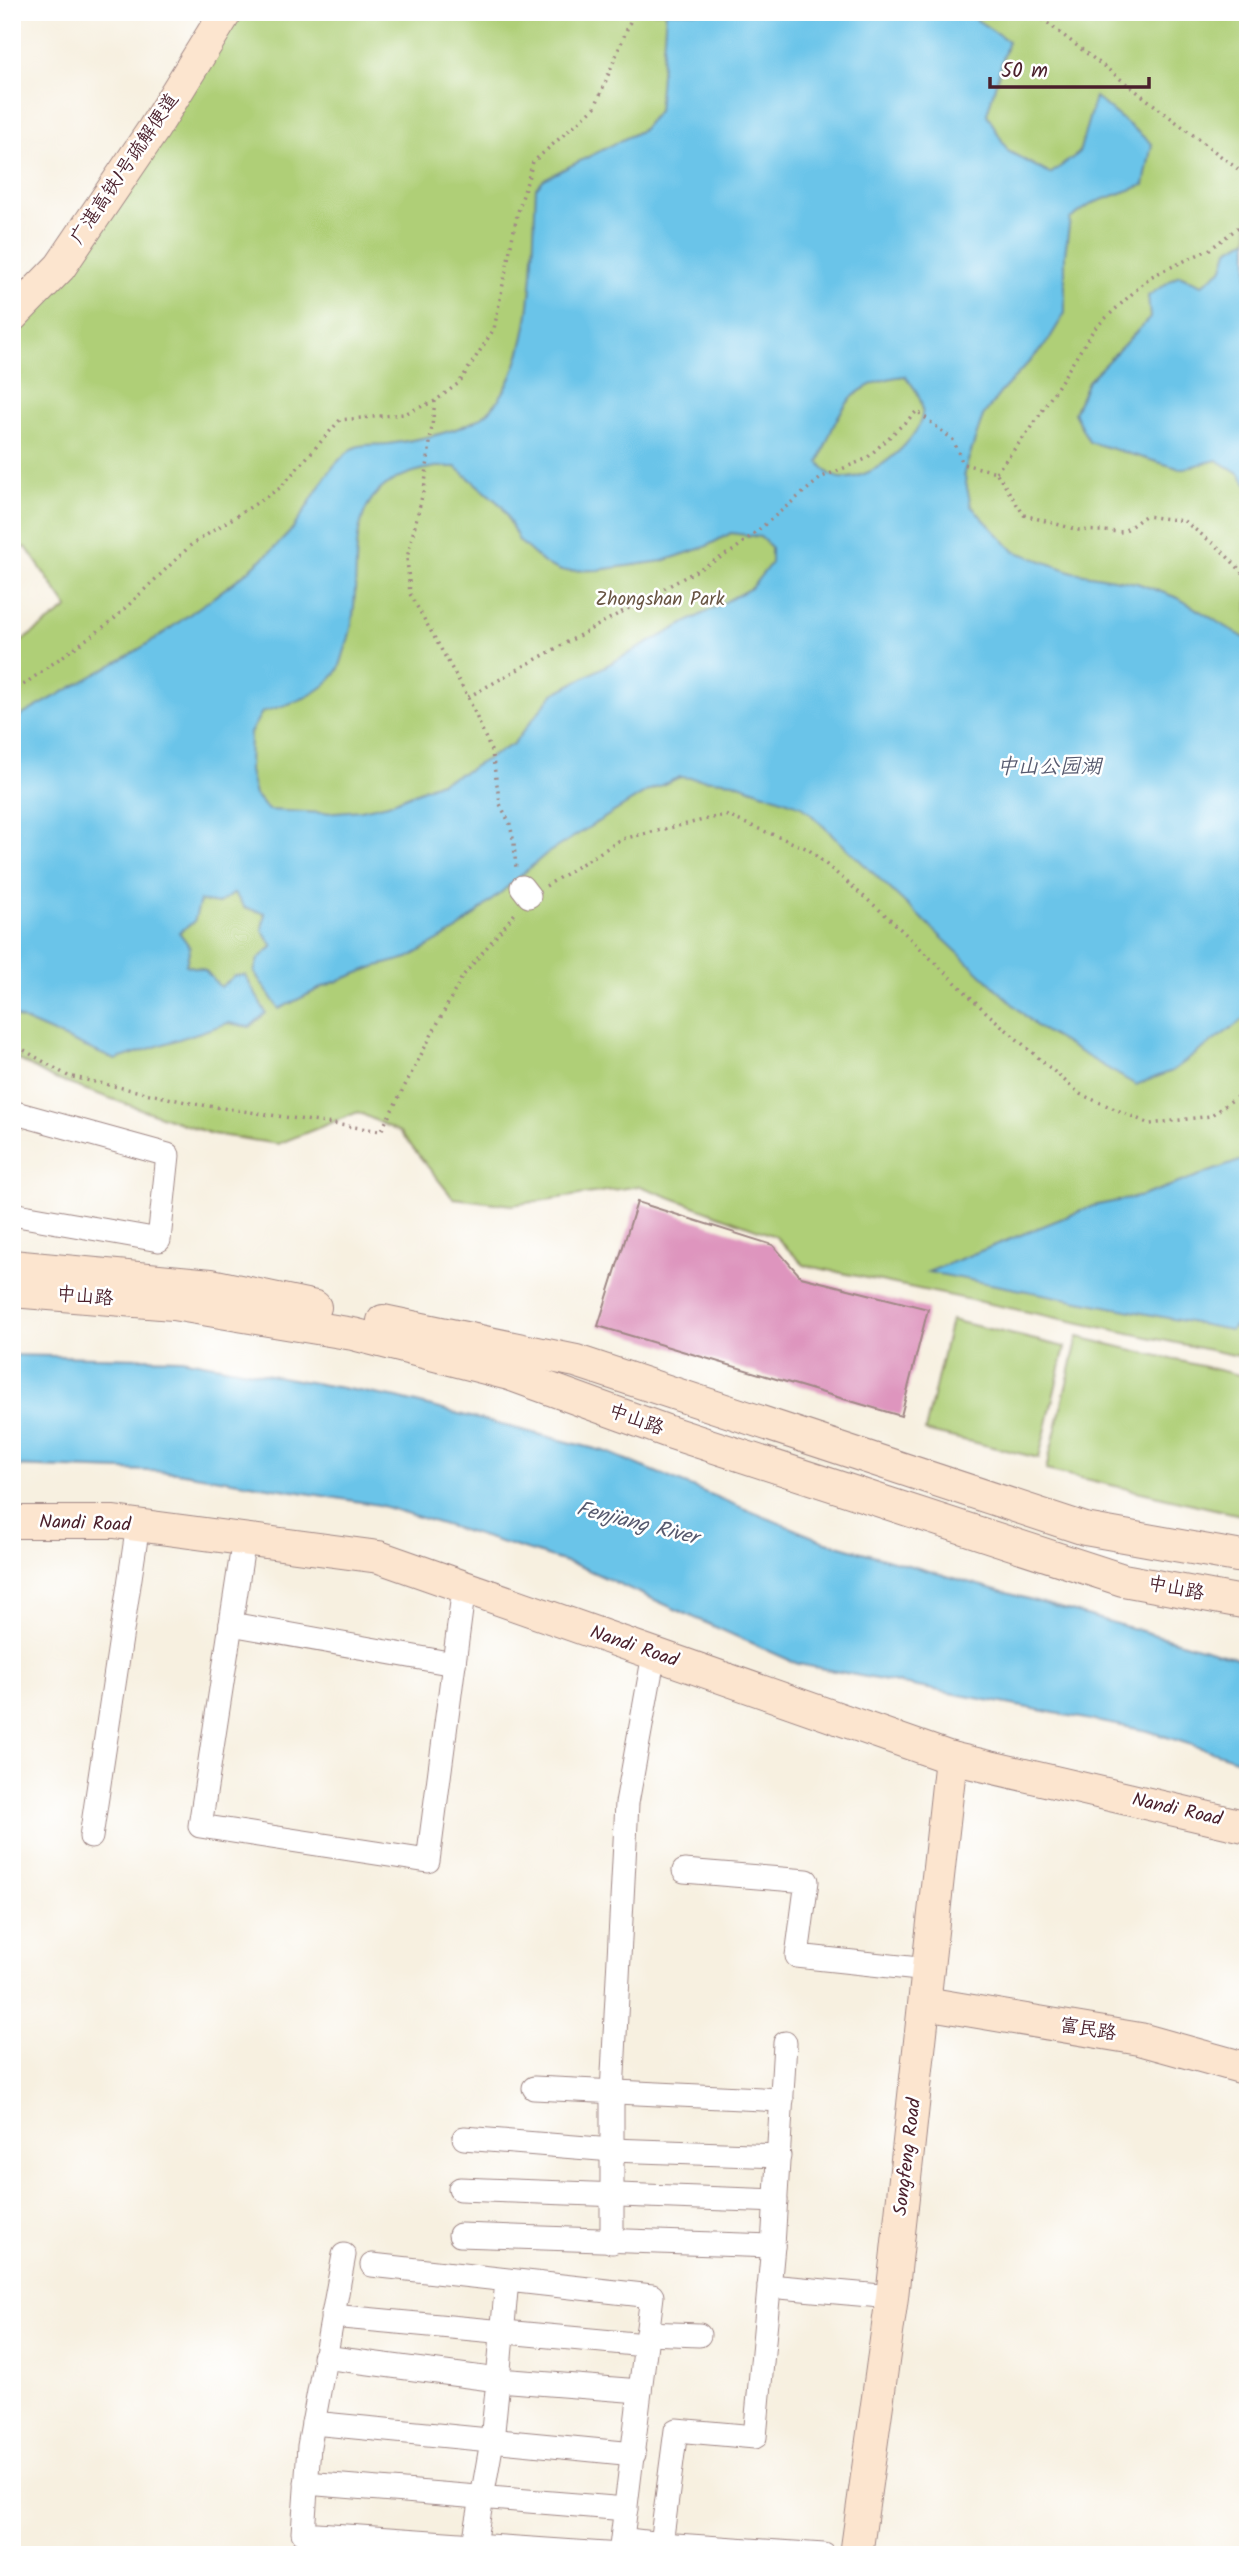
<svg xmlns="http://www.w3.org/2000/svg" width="1260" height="2567" viewBox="0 0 1260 2567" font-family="Kalam,'LXGW WenKai TC',sans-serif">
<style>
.green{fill:#afcf77;stroke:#7c7751;stroke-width:2}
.water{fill:#6bc4e9;stroke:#5a728a;stroke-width:2;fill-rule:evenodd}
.building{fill:#de95be}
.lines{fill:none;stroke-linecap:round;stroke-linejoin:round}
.street-casing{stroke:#a08886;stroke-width:25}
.secondary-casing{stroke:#a08886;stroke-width:34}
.path{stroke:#a08886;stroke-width:3.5;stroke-dasharray:2 5;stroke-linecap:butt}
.street{stroke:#fff;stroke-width:23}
.secondary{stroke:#fce5cf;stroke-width:32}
.labels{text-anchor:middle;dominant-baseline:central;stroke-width:5;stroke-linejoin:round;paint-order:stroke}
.street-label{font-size:19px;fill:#4a1f2b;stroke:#fff}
.park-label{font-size:19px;fill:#685442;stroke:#fff}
.water-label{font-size:21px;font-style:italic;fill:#56596e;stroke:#fff}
</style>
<rect width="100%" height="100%" fill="#fff"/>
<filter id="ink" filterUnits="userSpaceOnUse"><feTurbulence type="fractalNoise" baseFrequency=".0143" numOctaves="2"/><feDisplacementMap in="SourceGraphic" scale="14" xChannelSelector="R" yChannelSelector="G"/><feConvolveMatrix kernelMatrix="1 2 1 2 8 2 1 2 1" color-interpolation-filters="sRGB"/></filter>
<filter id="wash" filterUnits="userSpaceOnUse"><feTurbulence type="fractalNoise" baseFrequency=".00686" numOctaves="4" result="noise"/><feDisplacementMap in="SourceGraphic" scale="28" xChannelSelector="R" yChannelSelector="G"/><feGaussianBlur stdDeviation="1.57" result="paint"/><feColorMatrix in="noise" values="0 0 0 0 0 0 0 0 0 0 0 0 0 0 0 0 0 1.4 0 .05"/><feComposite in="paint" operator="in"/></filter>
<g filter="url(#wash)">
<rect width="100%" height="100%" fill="#f7f0e0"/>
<g class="green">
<path d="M232,12H1248V1358L804,1265L775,1236L640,1186L512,1205L453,1198L400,1132L358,1112L278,1144L212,1134L52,1078L12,1056V648L68,608L26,547L12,551V330Z"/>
<path d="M951,1320L1065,1347L1039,1458L925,1431Z"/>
<path d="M1078,1337L1248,1377V1503L1245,1516L1046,1470Z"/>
</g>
<g class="water">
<path d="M666,12H965L1008,41L987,114L1008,151L1050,174L1079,153L1095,97L1152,144L1144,185L1093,203L1070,219L1065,254V313L1047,343L1001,392L983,416L964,473L971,506L1014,551L1073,572L1137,583L1178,598L1248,640V1016L1172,1071L1136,1085L1037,1027L802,806L733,782L680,777L648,791L546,854L457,930L408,958L374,967L325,986L279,1009L254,972L258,959L273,946L262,930L265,913L245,908L234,893L218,904L200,901L194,922L179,932L190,947L186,965L205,970L220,987L235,976L245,975L266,1013L250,1027L228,1023L115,1060L12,1015V721C59,693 109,669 155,639C174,626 192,612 211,599C238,579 265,559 288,534C308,512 328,460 356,447C365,444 378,445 388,444C416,440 472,431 492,408C537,356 532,254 536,188L544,179L642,130L658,111ZM905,376C914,387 924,399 922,415C919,443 858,493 830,474C826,472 822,465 819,462C838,413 847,382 905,376ZM436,467H456L502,506L519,541L545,564L561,571L598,570L663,561L705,547L731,533L760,537L771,547V563L751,588L553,694L513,744L464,772L388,804L361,810L323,813L268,810L255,795L249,771L250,733L262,712C290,704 319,697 337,672C341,666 343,655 346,647C372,572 323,484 436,467Z"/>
<path d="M1248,239V486L1240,474L1217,460L1181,469L1089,442L1074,413L1088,381L1150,318L1148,296L1179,275L1202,285L1223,268L1228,250Z"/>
<path d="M1248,1158V1314L1230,1330L928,1272L1093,1206L1142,1196Z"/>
<path d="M12,1355L181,1359L397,1398L607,1452L823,1541L1248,1661V1763L1148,1731L798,1664L579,1566L379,1505L177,1472L12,1466Z"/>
</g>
<g id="blocks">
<path class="building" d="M637,1202L773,1245L801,1277L928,1309L901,1416L598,1326Z"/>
</g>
</g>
<g filter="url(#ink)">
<use href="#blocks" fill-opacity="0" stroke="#a08886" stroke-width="2"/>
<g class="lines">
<defs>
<g id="street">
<path d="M522,887L529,896"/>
<path d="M12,1112L168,1155L159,1240L12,1214"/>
<path d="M244,1539L200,1826L428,1861L464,1587"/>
<path d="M231,1624L454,1664"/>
<path d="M91,1837L138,1525"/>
<path d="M684,1871L807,1881L797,1956L928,1970"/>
<path d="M534,2088L782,2100"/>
<path d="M464,2138L612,2150L779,2156"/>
<path d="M460,2189L776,2201"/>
<path d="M460,2235L773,2246"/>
<path d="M612,2242V2093L627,1803L654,1654"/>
<path d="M344,2255L309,2446L303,2533L620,2555L640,2391"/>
<path d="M372,2265L652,2296L640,2391L498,2380L507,2280"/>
<path d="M769,2286L892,2297"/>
<path d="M332,2316L645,2345"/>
<path d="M647,2333L699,2335"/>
<path d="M324,2357L498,2380L492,2441L472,2555"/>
<path d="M313,2423L634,2454"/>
<path d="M306,2483L626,2509"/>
<path d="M661,2544L824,2555"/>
<path d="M626,2555L628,2540L661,2544L676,2430L755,2437L773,2246L785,2043"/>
</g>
<g id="secondary">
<path d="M12,316L60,267L153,130L226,12"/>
<path d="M12,1266L211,1285L315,1307"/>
<path d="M12,1291L173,1304L353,1334L509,1374L669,1432L1123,1580L1248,1603"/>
<path d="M383,1321L576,1361L1085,1529L1248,1558"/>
<path d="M12,1522H114L379,1557L951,1758L1248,1827"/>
<path d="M925,2003L1140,2039L1248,2069"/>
<path d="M856,2555L892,2297L951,1758"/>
</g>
</defs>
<use href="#street" class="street-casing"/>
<use href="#secondary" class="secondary-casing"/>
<g class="path">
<path d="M1030,12L1050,25L1248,177"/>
<path d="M435,401L425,484L407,558L410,594L468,697L492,753L500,804L510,824L514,843L516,869"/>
<path d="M996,472L1032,427L1094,329L1150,277L1210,249L1248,220"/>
<path d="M12,693L113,620L191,545L280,488L340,420L404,414L435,401L459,383L494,329L517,215L533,162L595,107L634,12"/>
<path d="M468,697L734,550L822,477L866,459L917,411L953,440L963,464L996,472L1024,515L1078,530L1123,532L1145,516L1184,521L1219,548L1248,578"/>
<path d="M546,886L622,839L725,815L808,849L889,918L987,1013L1080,1094L1150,1124L1210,1116L1248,1089"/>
<path d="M12,1043L68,1076L195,1104L381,1131L462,977L517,911"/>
</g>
<use href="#street" class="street"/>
<use href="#secondary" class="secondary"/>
</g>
</g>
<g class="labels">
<g class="street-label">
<text transform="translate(125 169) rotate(-56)">广湛高铁1号疏解便道</text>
<text transform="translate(85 1297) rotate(5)">中山路</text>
<text transform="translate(636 1420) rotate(20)">中山路</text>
<text transform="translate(85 1524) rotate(2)">Nandi Road</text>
<text transform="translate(1176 1589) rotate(11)">中山路</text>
<text transform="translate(634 1647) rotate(19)">Nandi Road</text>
<text transform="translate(1177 1810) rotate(13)">Nandi Road</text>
<text transform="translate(1088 2030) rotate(9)">富民路</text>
<text transform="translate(908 2157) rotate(-83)">Songfeng Road</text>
</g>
<g class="park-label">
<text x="660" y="600">Zhongshan Park</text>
</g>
<g class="water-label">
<text x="1049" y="767">中山公园湖</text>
<text transform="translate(637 1524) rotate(14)">Fenjiang River</text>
</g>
</g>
<rect width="1260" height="2567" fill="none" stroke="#fff" stroke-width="42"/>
<path d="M990 77v10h159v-10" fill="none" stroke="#4a1f2b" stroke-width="3.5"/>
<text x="1001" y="77" font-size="21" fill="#4a1f2b" stroke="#ffffff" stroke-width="5" paint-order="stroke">50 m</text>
</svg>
